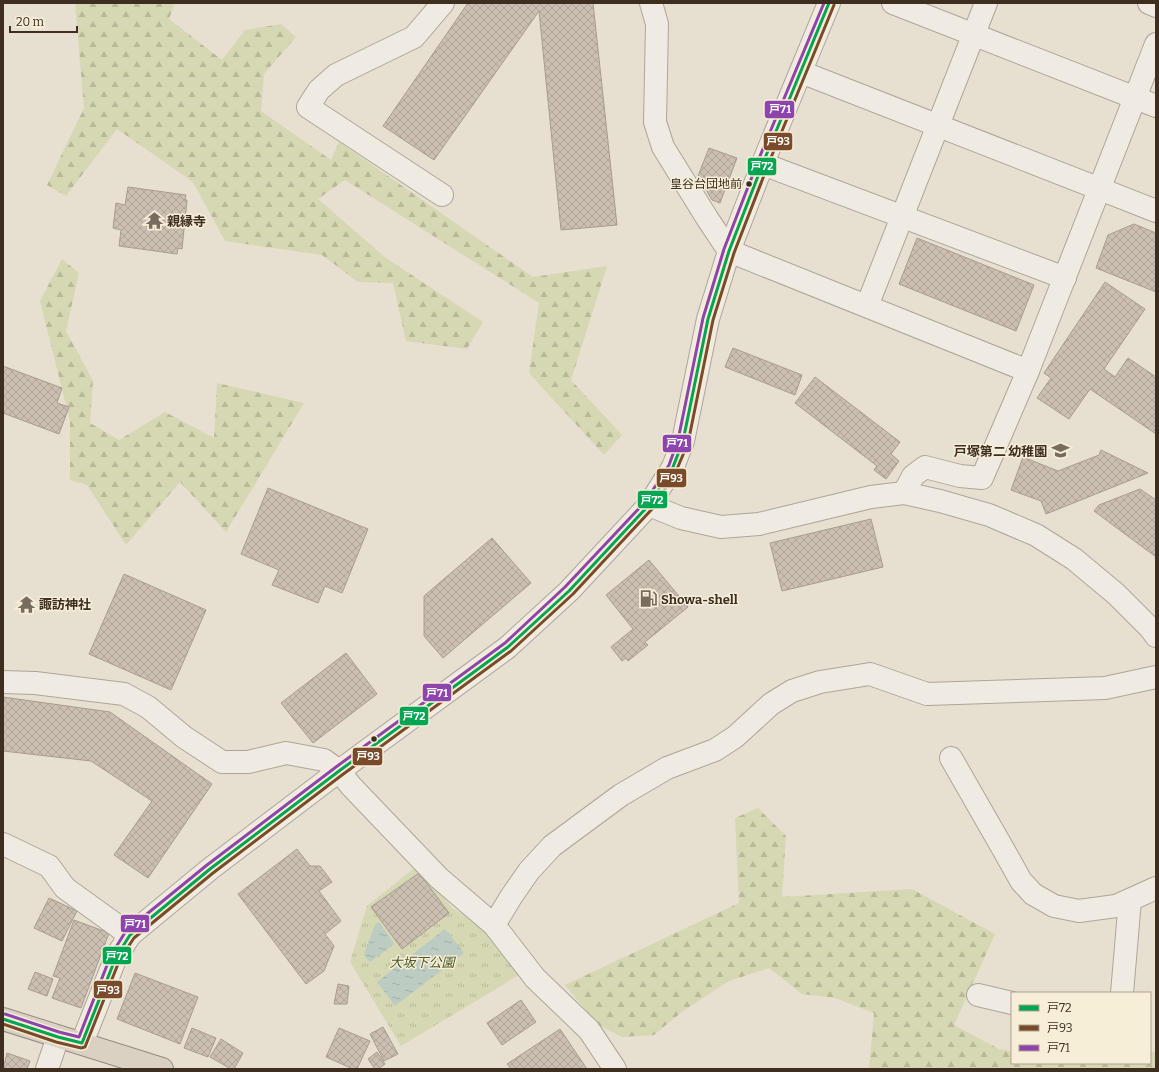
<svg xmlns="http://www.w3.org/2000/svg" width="1159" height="1072" viewBox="0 0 1159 1072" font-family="Bitter,'Noto Sans JP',serif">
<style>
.forest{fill:url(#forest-firs)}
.park{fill:url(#park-tufts)}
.water{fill:url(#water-ripples)}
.building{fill:url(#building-cross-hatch);stroke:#a89c90}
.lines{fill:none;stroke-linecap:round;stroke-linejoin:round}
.minor-casing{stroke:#ada599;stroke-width:24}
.highway-casing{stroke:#928b80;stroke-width:24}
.minor{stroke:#efebe3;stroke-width:22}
.highway{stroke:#dad1c2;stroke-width:22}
.bus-1-casing{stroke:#f7eed8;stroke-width:6}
.bus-2-casing{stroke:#f7eed8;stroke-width:6}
.bus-3-casing{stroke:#f7eed8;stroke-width:6}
.bus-1{stroke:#00a651;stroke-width:3}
.bus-2{stroke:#7a4b2a;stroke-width:3}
.bus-3{stroke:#8e44ad;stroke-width:3}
.bus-dot{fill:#3d2e20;stroke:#f7eed8;stroke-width:1.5}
.labels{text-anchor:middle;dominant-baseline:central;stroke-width:3;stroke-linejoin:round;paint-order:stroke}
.bus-label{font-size:12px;fill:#3d2e20;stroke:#f7eed8;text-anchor:end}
.poi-label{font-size:13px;font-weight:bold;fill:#3d2e20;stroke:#f7eed8;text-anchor:start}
.park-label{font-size:13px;font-style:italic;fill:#4d5a26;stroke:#f7eed8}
.line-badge{stroke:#f7eed8;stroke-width:1.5}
.badge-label{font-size:11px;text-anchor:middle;font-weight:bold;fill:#fff}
</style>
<defs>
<pattern id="forest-firs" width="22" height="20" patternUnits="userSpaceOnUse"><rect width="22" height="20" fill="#d6d7b3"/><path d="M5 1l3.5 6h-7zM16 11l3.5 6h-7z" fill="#b9b99a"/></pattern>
<pattern id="park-tufts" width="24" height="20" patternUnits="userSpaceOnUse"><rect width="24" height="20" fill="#d6d7b3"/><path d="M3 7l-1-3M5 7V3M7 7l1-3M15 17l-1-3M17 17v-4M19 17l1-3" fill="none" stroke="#b9b99a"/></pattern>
<pattern id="water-ripples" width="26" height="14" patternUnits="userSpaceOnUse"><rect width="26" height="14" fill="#bcccc2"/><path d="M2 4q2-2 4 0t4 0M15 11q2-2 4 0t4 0" fill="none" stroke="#a2b0a6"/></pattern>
<pattern id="building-cross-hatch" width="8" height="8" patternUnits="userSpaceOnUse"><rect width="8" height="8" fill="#cbbfb2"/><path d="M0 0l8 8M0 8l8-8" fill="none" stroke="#afa499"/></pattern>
</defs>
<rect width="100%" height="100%" fill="#e7e0d1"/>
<g class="forest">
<path d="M75,3H175L169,19L222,60L245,30L281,24L296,37L264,74L261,111L331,160L339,142L533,277L607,266L571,380L622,435L604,455L529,373L539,303L345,180L318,199L386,258L483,322L467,349L406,341L393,283L358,282L322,255L225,241L193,182L117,129L66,196L47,185L84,108Z"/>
<path d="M62,259L79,273L66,331L93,381L90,423L119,440L165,412L214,438L217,383L304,403L226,532L180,482L126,545L87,485L70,480V421L40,301Z"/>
<path d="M758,808L786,836L782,897L912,889L995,934L954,1025L999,1049L1012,1051V1063H1150V1051L1156,1053V1069H1129L1126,1068L1114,1069H869L874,1013L835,998L802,994L769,968L729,981L683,1011L654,1035L622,1037L597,1024L565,985L739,903L735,818Z"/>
</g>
<path class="park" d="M418,865L452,908L490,930L519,975L401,1046L350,962L367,906Z"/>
<g class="water">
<path d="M379,922L394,944L370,962L364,955L375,925Z"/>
<path d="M445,929L464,953L395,1006L377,982Z"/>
</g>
<g class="building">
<path d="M468,3H593L617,225L561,230L539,11L434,160L383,126Z"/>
<path d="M709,148L737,158L720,203L712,200L698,176Z"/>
<path d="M128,187L186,195L185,200H187L182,249L178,248L177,254L119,246L121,230L113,228L116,203L125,205Z"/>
<path d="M1134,224L1156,233V292L1096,268L1108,235Z"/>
<path d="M917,238L1034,285L1016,331L899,284Z"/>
<path d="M1105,282L1145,309L1104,369L1115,377L1128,358L1156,377V434L1090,389L1069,419L1037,398L1051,378L1044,373Z"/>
<path d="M733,348L802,375L795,395L725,367Z"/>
<path d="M3,366L62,388L57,403L69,407L59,434L3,413Z"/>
<path d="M815,377L900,442L891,454L899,461L886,479L874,470L877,466L795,403Z"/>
<path d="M1101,450L1148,473L1046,514L1041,501L1011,490L1023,457L1058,471L1099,455Z"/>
<path d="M268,488L368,529L342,593L325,586L318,603L272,585L279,570L241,554Z"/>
<path d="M1140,489L1156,500V557L1094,511L1099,505Z"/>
<path d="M871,519L883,567L782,591L770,543Z"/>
<path d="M492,538L531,583L443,658L424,636V596Z"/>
<path d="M649,560L688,607L645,642L648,645L628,661L626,658L622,661L611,647L633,629L606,595Z"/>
<path d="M124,574L206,610L171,690L89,654Z"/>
<path d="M346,653L377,694L313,743L281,703Z"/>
<path d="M3,697L110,712L212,784L148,878L114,855L152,801L91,761L3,751Z"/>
<path d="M297,849L310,866H320L332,882L319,891L341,921L325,934L334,946L324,971L306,984L238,894Z"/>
<path d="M419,873L449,913L402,949L371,907Z"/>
<path d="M49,898L77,911L62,941L34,928Z"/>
<path d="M74,920L109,933L81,1008L52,998L60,978L53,976Z"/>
<path d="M35,972L53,979L47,996L28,989Z"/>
<path d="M135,973L198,997L180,1044L117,1019Z"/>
<path d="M338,984L349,986L347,1004H334Z"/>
<path d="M521,1000L536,1022L502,1045L487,1023Z"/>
<path d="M383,1027L398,1054L384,1061L370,1034Z"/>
<path d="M192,1028L216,1038L208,1057L184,1048Z"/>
<path d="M339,1028L370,1041L357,1069H353L326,1057Z"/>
<path d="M560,1029L587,1069H511L507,1064Z"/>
<path d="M221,1039L243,1053L234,1069H231L210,1057Z"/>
<path d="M377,1052L385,1064L378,1069H375L368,1059Z"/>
<path d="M7,1053L30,1061L27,1069H3Z"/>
</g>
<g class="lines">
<defs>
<g id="minor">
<path d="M651,3L657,24L655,122L663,147L707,218L729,251L1028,371"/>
<path d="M893,3L1156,106"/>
<path d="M1149,3L1156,6"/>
<path d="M801,72L1156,211"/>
<path d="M763,164L1065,278"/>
<path d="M442,195L308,107L319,90L336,75L414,37L443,3"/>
<path d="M867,306L986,3"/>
<path d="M904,493L913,476L925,467L960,476L982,478L1028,371L1156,44"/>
<path d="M649,505L681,518L721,527L759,524L871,497L904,493L940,501L989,515L1036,535L1074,559L1116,594L1151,629L1156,636"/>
<path d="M3,682L35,683L124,694L148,707L184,737L222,762H248L286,753L324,760L339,771L351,786L439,878L494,925L535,978L589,1030L615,1069"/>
<path d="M951,758L1006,854L1021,881L1033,894L1054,906L1079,911L1116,906L1156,888"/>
<path d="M3,844L49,866L65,888L130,935"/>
<path d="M494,925L511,897L529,871L552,846L621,795L667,768L715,750L735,737L771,704L792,691L820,682L870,674L927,694L1105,688L1156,677"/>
<path d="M1122,993L1130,900"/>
<path d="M978,995L1012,1003"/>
<path d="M82,1043L116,957L130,935L210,869L339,771L508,647L569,591L649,505L673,467L683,441L708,319L729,251L765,158L829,3"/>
<path d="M47,1069L58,1037"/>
</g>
<path id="highway" d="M3,1019C56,1036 109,1052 162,1069"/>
</defs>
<use href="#minor" class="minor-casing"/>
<use href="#highway" class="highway-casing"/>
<use href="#minor" class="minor"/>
<use href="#highway" class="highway"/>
<defs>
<path id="bus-1" d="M3,1019L58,1037L82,1043L116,957L130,935L210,869L339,771L508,647L569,591L649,505L673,467L683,441L708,319L729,251L765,158L829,3"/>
<path id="bus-2" d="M3,1024L56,1042L81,1048L85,1047L120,959L134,938L213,873L342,775L511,651L573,594L653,508L677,469L688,443L713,320L734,253L770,160L834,5"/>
<path id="bus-3" d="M5,1014L59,1032L79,1037L111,955L126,931L207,865L336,767L505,643L565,587L645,502L669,465L678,440L703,318L724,249L760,156L824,3"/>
</defs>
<use href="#bus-1" class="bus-1-casing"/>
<use href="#bus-2" class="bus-2-casing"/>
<use href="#bus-3" class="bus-3-casing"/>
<use href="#bus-1" class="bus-1"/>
<use href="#bus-2" class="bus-2"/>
<use href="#bus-3" class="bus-3"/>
</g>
<defs>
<symbol id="temple-bare" viewBox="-9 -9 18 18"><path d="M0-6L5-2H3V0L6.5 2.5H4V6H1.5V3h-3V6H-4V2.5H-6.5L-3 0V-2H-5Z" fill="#786c5e" stroke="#f7eed8" stroke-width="2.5" paint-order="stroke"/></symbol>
<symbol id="school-bare" viewBox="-9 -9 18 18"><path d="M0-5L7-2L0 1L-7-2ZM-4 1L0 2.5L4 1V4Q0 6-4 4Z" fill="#786c5e" stroke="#f7eed8" stroke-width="2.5" paint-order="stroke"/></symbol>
<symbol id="fuel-bare" viewBox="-9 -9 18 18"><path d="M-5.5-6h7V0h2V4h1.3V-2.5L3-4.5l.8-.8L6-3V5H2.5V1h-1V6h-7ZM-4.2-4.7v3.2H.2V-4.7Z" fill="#786c5e" stroke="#f7eed8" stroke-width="2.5" paint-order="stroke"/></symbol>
</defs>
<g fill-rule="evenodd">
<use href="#temple-bare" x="142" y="208" width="25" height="25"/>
<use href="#school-bare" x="1048" y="438" width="25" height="25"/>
<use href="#fuel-bare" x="636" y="586" width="25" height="25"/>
<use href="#temple-bare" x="14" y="592" width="25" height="25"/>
</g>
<g class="bus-dot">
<circle cx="749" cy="184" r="3.5"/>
<circle cx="374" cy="739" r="3.5"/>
</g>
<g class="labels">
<g class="bus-label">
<text x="742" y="184">皇谷台団地前</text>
</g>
<g class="poi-label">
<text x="167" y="221">親縁寺</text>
<text x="1047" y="451" text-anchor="end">戸塚第二 幼稚園</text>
<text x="661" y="599">Showa-shell</text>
<text x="39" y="604">諏訪神社</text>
</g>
<g class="park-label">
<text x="422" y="962">大坂下公園</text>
</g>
</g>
<g class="line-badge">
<rect x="764" y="100" width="31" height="19" rx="4" fill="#8e44ad"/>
<rect x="763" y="132" width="30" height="19" rx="4" fill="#7a4b2a"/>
<rect x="747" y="157" width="30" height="19" rx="4" fill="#00a651"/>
<rect x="662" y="434" width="30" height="19" rx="4" fill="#8e44ad"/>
<rect x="656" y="468" width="31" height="20" rx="4" fill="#7a4b2a"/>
<rect x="637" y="490" width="31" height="19" rx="4" fill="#00a651"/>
<rect x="422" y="683" width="30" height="19" rx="4" fill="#8e44ad"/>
<rect x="399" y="706" width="30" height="20" rx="4" fill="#00a651"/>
<rect x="352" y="747" width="31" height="19" rx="4" fill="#7a4b2a"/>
<rect x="120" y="914" width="30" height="19" rx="4" fill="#8e44ad"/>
<rect x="102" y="946" width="30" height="19" rx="4" fill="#00a651"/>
<rect x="93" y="980" width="30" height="19" rx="4" fill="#7a4b2a"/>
</g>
<g class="badge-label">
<text x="780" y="113">戸71</text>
<text x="778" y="145">戸93</text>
<text x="762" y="170">戸72</text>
<text x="677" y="447">戸71</text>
<text x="671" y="482">戸93</text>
<text x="652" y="504">戸72</text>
<text x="437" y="697">戸71</text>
<text x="414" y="720">戸72</text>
<text x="368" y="760">戸93</text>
<text x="135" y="928">戸71</text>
<text x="117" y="960">戸72</text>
<text x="108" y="994">戸93</text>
</g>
<rect width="1159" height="1072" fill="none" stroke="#3d2e20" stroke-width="8"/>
<rect x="1011" y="992" width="140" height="72" fill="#f7eed8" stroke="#ada18e"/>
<rect x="1019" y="1005" width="20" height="6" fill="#00a651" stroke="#ada18e"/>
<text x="1047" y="1012" font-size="12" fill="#3d2e20">戸72</text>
<rect x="1019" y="1025" width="20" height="6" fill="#7a4b2a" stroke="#ada18e"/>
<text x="1047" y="1032" font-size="12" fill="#3d2e20">戸93</text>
<rect x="1019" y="1045" width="20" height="6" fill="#8e44ad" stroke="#ada18e"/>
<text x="1047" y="1052" font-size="12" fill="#3d2e20">戸71</text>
<path d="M10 26v6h67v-6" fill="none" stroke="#3d2e20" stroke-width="2"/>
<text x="16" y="26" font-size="12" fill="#3d2e20" stroke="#f7eed8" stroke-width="3" paint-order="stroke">20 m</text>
</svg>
